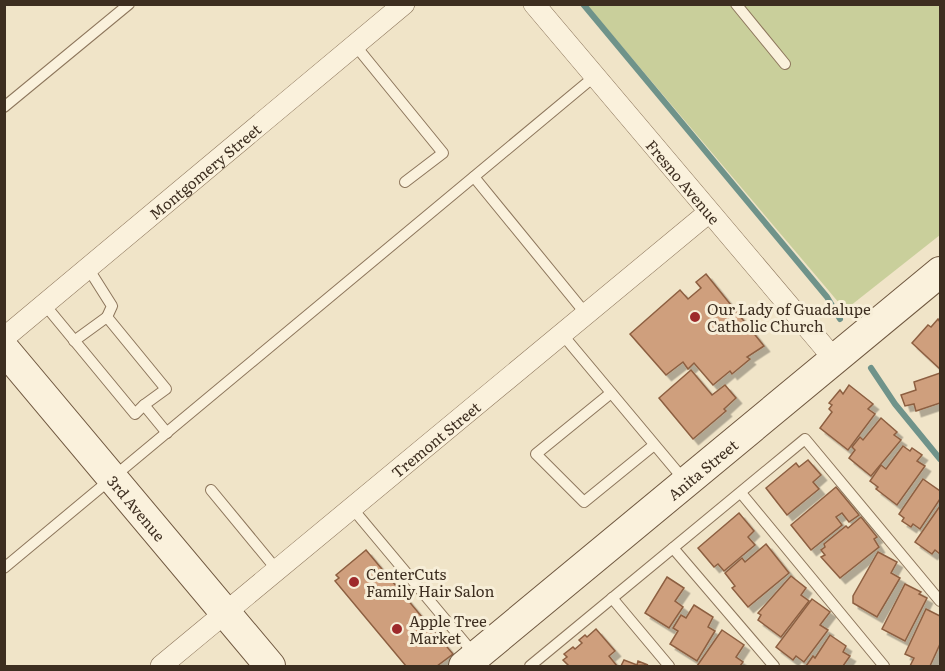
<svg xmlns="http://www.w3.org/2000/svg" width="945" height="671" viewBox="0 0 945 671" font-family="Literata,serif">
<style>
.green{fill:#c9cf9b}
.lines{fill:none;stroke-linecap:round;stroke-linejoin:round}
.stream{stroke:#6f938a;stroke-width:6}
.building{fill:#cf9f7d;stroke:#8d5f41;stroke-width:1.5;filter:url(#shadow)}
.lane-casing{stroke:#8d765c;stroke-width:12}
.street-casing{stroke:#8d765c;stroke-width:22}
.secondary-casing{stroke:#6f573f;stroke-width:32}
.lane{stroke:#faf1dc;stroke-width:10}
.street{stroke:#faf1dc;stroke-width:21}
.secondary{stroke:#faf1dc;stroke-width:30}
.poi-dot{fill:#9e2a2b;stroke:#f7eed8;stroke-width:2}
.labels{text-anchor:middle;dominant-baseline:central;stroke-width:6;stroke-linejoin:round;paint-order:stroke}
.street-label{font-size:15px;fill:#3d2e20;stroke:#f7eed8}
.poi-label{font-size:15px;fill:#3d2e20;stroke:#f7eed8;text-anchor:start}
</style>
<defs>
<filter id="shadow"><feDropShadow dx="5.5" dy="5.5" stdDeviation="0" flood-color="#0004"/></filter>
</defs>
<rect width="100%" height="100%" fill="#f0e4c8"/>
<path class="green" d="M587,5H940V235L845,310Z"/>
<g class="lines">
<g class="stream">
<path d="M583,4L827,297L840,319"/>
<path d="M871,368L895,404L940,459"/>
</g>
</g>
<g class="building">
<path d="M706,274L764,346L747,357L750,359L732,374L730,371L713,385L694,363L688,369L683,362L666,375L630,334L680,290L688,299L701,288L696,282Z"/>
<path d="M938,319L940,322V369L912,343L928,325L931,327Z"/>
<path d="M691,370L712,395L725,385L736,398L724,409L726,411L693,439L659,398Z"/>
<path d="M940,373V403L916,411L914,404L905,406L901,395L916,390L914,382Z"/>
<path d="M849,385L873,404L868,409L875,414L848,450L820,428L832,412L829,409L832,405L829,403L840,390L843,394Z"/>
<path d="M881,418L897,432L894,435L901,440L871,476L849,458L855,450L852,447L860,437L863,440Z"/>
<path d="M903,446L910,451L912,448L922,455L917,461L925,466L897,505L876,489L878,487L870,481L881,465L886,469Z"/>
<path d="M808,460L821,475L813,482L819,489L787,515L766,488L796,463L799,467Z"/>
<path d="M923,479L940,491V499L920,529L913,524L911,527L902,521L904,518L899,514Z"/>
<path d="M836,487L859,515L849,522L842,513L836,517L842,525L811,550L791,525Z"/>
<path d="M940,506V554L935,550L932,554L915,542Z"/>
<path d="M739,513L754,531L748,537L755,545L724,571L718,564L714,567L698,548Z"/>
<path d="M861,517L877,537L874,539L879,547L840,578L821,557L825,555L821,550L825,547L824,544L846,526L848,528Z"/>
<path d="M766,544L789,573L748,607L732,588L735,586L725,573L742,558L745,562Z"/>
<path d="M366,550L453,654L437,666H406L335,581L339,578L336,575Z"/>
<path d="M878,552L897,562L891,573L900,578L877,617L853,603V596Z"/>
<path d="M791,576L806,588L801,595L809,601L781,637L758,620L761,615L758,613Z"/>
<path d="M667,577L684,588L675,601L683,607L669,628L645,613Z"/>
<path d="M905,584L921,592L919,594L927,598L905,641L882,629Z"/>
<path d="M812,599L830,612L820,625L828,630L804,662L796,656L793,660L776,647Z"/>
<path d="M694,605L713,617L708,627L715,631L697,661L670,644L678,631L673,628L681,615L686,618Z"/>
<path d="M926,609L940,616V644L930,666H910L914,658L905,654Z"/>
<path d="M596,629L615,651L609,656L617,666H569L563,660L567,657L564,654L573,647L575,649L582,643L579,640L585,635L587,637Z"/>
<path d="M722,630L744,645L736,657L743,662L740,666H697Z"/>
<path d="M830,635L846,646L843,652L850,656L843,666H806L813,656L815,658Z"/>
<path d="M624,660L637,665L638,661L648,665L621,666Z"/>
</g>
<g class="lines">
<defs>
<g id="lane">
<path d="M736,4L785,64"/>
<path d="M355,45L443,153L405,182"/>
<path d="M4,107L129,4"/>
<path d="M474,177L586,314"/>
<path d="M88,268L112,306L107,317"/>
<path d="M45,305L135,414L144,405L167,433"/>
<path d="M562,334L685,481"/>
<path d="M74,341L107,317L166,389L144,405"/>
<path d="M611,393L536,454L584,502L654,445"/>
<path d="M211,490L277,570"/>
<path d="M741,493L884,666"/>
<path d="M352,508L475,655"/>
<path d="M673,548L774,666"/>
<path d="M4,568L595,76"/>
<path d="M612,598L669,666"/>
<path d="M530,666L805,439L940,601"/>
</g>
<g id="street">
<path id="s1" d="M534,4L835,360"/>
<path id="s2" d="M4,338L404,4"/>
<path id="s3" d="M161,666L708,213"/>
</g>
<g id="secondary">
<path id="s4" d="M4,349L270,666"/>
<path id="s5" d="M464,666L940,272"/>
</g>
</defs>
<use href="#lane" class="lane-casing"/>
<use href="#street" class="street-casing"/>
<use href="#secondary" class="secondary-casing"/>
<use href="#lane" class="lane"/>
<use href="#street" class="street"/>
<use href="#secondary" class="secondary"/>
</g>
<g class="poi-dot">
<circle cx="695" cy="317" r="6"/>
<circle cx="354" cy="582" r="6"/>
<circle cx="397" cy="629" r="6"/>
</g>
<g class="labels">
<g class="street-label">
<text stroke="none"><textPath href="#s2" startOffset="261">Montgomery Street</textPath></text>
<text stroke="none"><textPath href="#s1" startOffset="232">Fresno Avenue</textPath></text>
<text stroke="none"><textPath href="#s3" startOffset="356">Tremont Street</textPath></text>
<text stroke="none"><textPath href="#s5" startOffset="309">Anita Street</textPath></text>
<text stroke="none"><textPath href="#s4" startOffset="207">3rd Avenue</textPath></text>
</g>
<g class="poi-label">
<text x="707" y="308">Our Lady of Guadalupe<tspan x="707" dy="17">Catholic Church</tspan></text>
<text x="366" y="573">CenterCuts<tspan x="366" dy="17">Family Hair Salon</tspan></text>
<text x="409" y="620">Apple Tree<tspan x="409" dy="17">Market</tspan></text>
</g>
</g>
<rect width="945" height="671" fill="none" stroke="#3d2e20" stroke-width="12"/>
</svg>
